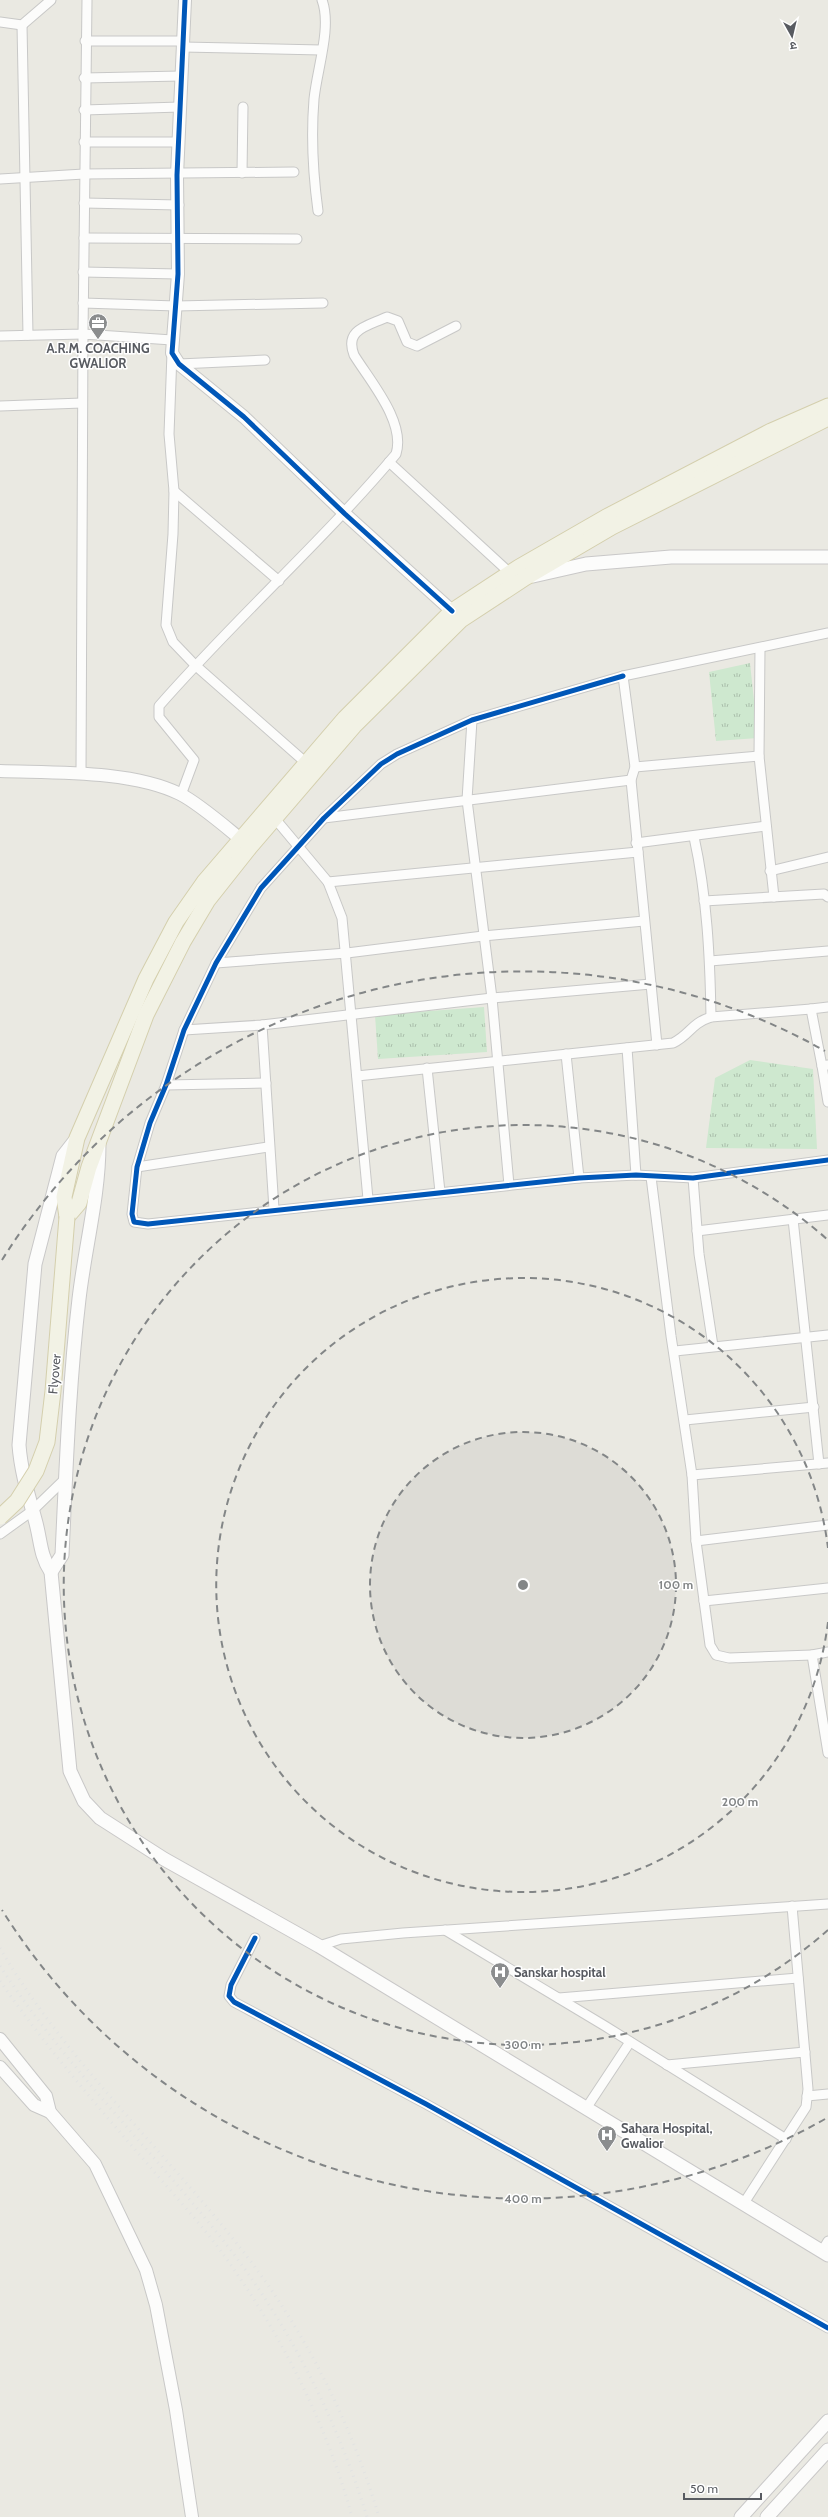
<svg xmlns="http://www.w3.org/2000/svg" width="828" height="2517" viewBox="0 0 828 2517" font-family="Cabin,'Noto Sans Devanagari',sans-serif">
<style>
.grass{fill:url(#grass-tufts)}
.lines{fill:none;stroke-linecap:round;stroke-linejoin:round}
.minor-casing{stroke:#c8c8c7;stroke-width:11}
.tertiary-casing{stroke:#c8c8c7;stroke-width:14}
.secondary-casing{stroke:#c9c8c8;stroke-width:15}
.primary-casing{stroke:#d4cfad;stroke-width:17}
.minor{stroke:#fcfcfb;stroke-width:9}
.tertiary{stroke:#fcfcfb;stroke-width:12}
.secondary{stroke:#fcfcfb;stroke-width:13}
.primary{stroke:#f2f2e5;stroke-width:15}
.rail{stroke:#e2e3e2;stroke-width:3;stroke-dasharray:1 5;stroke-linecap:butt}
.primary-bridge-casing{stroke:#d4cfad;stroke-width:17;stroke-linecap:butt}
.primary-bridge{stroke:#f2f2e5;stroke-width:15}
.cycleway-casing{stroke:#fff;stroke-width:8}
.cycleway{stroke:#0057b8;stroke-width:5}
.ring{fill:none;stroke:#838687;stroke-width:2;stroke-dasharray:7 5}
.labels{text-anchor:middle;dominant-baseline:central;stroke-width:3;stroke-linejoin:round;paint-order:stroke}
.poi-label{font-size:13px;font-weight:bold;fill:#585b61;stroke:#fff;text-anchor:start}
.street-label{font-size:13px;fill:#585b61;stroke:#fff}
.centre{fill:#838687;stroke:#fff;stroke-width:2}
.ring-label{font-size:12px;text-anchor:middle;font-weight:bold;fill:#838687;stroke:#fff;stroke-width:3;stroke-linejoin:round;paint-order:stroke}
</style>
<defs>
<pattern id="grass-tufts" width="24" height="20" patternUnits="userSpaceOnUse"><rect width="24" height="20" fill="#cee8cf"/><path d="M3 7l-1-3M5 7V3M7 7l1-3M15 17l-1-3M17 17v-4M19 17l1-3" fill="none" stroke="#aabfab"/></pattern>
</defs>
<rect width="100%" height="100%" fill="#eae9e2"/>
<g class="grass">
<path d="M750,663L758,738L716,741L709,672Z"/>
<path d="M484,1007L487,1052L378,1059L375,1015Z"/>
<path d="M750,1060L813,1069L817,1149L706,1148L715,1078Z"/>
</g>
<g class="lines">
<defs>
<g id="minor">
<path d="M0,22L22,25L51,0"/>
<path d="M22,25L28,335"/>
<path d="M85,41H183"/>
<path d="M183,47L321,50"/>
<path d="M84,78L181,76"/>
<path d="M84,110L180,107"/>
<path d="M84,142H179"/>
<path d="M242,173L243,107"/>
<path d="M0,179L84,174L294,172"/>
<path d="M84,203L179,205"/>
<path d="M318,211C313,174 311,136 314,99C317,69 332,27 322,0"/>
<path d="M84,238L297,239"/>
<path d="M83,272L178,274"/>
<path d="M83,303L176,306L323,303"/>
<path d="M0,336L83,334L87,0"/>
<path d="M172,353L169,434L174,491L173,534L166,625L173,642L195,665L305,762"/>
<path d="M179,364L265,360"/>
<path d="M0,406L82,403"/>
<path d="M389,462L510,573"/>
<path d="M174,491L279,581"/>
<path d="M760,648L759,756L774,897"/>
<path d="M623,676L472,720L397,754L381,764L324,818L261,888L216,963L184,1030L166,1085L150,1123L137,1167L132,1214L134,1222L148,1224L579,1178L636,1175L693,1178L828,1160"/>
<path d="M472,720L467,800L492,998L509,1185"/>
<path d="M635,767L759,756"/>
<path d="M81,774L83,334L172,340"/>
<path d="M181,795L194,760L159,717V706C235,619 322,542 396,454C406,422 370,381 354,355C344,329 368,326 387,317L398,321L407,342L417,346L456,326"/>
<path d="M272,815L328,882L342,918L368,1199"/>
<path d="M324,818L631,780"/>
<path d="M694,837C707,896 710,957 711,1017"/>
<path d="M636,843L766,826"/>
<path d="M770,871L828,857"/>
<path d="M328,882L638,852"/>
<path d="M704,901L824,894L828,897"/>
<path d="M710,961L828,951"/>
<path d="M216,963L347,953L483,936L644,921"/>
<path d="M262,1025L274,1209"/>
<path d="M184,1030L262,1025L492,998L651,984"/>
<path d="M657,1045L631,780L635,767L623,676L828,633"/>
<path d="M627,1048L636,1175"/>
<path d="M566,1054L579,1178"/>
<path d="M828,1065L822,1066L828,1102"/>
<path d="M822,1066L811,1009L828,1007"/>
<path d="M427,1068L440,1192"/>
<path d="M357,1076L673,1043C691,1034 690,1024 711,1017L811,1009"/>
<path d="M166,1085L266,1083"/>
<path d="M137,1167L268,1147"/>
<path d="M651,1177L671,1336L692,1475L696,1541L710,1645L716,1655L729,1658L812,1655"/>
<path d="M693,1178L699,1254L713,1346"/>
<path d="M793,1219L819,1464"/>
<path d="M697,1231L828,1215"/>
<path d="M675,1351L828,1335"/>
<path d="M685,1420L814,1407"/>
<path d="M692,1475L828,1463"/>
<path d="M0,1534L32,1511L65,1479"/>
<path d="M696,1541L828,1525"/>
<path d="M704,1601L828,1588"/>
<path d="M828,1652L812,1655L828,1753"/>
<path d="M445,1930L605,2026L786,2139"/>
<path d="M255,1938L231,1985L229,1996L234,2002L426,2104L828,2328"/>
<path d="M319,1946L341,1939L403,1933L828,1904"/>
<path d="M559,1998L798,1978"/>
<path d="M667,2065L805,2052"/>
<path d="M807,2096L828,2094"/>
<path d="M587,2107L630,2042"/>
<path d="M744,2203L806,2107L808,2089L792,1906"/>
<path d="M822,2251L828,2241"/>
</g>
<g id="tertiary">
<path d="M185,0L177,175L178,274L172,353L179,364L244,417L345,514L452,611"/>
<path d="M0,771C54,773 131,770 180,794C200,804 229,830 248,845"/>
<path d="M0,2039L46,2096L50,2112L95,2164L146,2270L156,2305L176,2410L192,2517"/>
<path d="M0,2067L34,2105L50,2112"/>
</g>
<g id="secondary">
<path d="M533,576L586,564L671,557H828"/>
<path d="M77,1138L63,1156L35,1264L19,1445C21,1472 29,1497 36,1523C41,1542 40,1555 51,1572L70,1771L84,1801L100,1818L164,1859L319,1946L828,2255"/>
<path d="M51,1572L62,1555C66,1470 69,1384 79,1299C85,1247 99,1196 99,1144"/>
<path d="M741,2517L828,2421"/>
<path d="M767,2517L828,2450"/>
</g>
<g id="primary">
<path d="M67,1217L64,1197L77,1138L146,979L176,922L204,882L345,718L452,611L519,567L606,517L771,431L828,406"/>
<path d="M67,1217L79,1203L89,1167L146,1015L183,942L208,900L250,847L354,726L461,620L525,578L612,527L828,418"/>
</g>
</defs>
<use href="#minor" class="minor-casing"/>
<use href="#tertiary" class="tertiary-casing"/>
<use href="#secondary" class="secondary-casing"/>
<use href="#primary" class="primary-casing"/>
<use href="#minor" class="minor"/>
<use href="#tertiary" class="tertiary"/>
<use href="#secondary" class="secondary"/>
<use href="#primary" class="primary"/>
<g class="rail">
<path d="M0,1948C64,2058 160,2146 238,2245C302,2325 350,2419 379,2517"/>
<path d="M0,1966C66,2067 152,2150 226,2244C289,2325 337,2419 367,2517"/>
<path d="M0,1981C46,2047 98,2107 151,2168C174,2195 199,2222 220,2250C279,2330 326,2421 352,2517"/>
</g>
<defs>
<path id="primary-bridge" d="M0,1517L17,1501L36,1471L47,1442L53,1391L67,1217"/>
</defs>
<use href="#primary-bridge" class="primary-bridge-casing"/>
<use href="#primary-bridge" class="primary-bridge"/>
<defs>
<g id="cycleway">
<path d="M185,0L177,175L178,274L172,353L179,364L244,417L345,514L452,611"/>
<path d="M623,676L472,720L397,754L381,764L324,818L261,888L216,963L184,1030L166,1085L150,1123L137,1167L132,1214L134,1222L148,1224L579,1178L636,1175L693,1178L828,1160"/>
<path d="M255,1938L231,1985L229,1996L234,2002L426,2104L828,2328"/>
</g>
</defs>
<use href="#cycleway" class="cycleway-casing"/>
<use href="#cycleway" class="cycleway"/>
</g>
<circle cx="523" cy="1585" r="153" fill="#838687" fill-opacity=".12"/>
<g class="ring">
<circle cx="523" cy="1585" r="153"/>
<path d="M828 1622A307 307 0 1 1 828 1548"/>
<path d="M828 1930A460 460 0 1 1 828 1240"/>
<path d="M825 2119A614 614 0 0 1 2 1910M2 1260A614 614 0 0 1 825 1051"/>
</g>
<defs>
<symbol id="office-pin" viewBox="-11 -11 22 30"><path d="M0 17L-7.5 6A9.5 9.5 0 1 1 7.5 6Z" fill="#8b8d8e" stroke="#fff"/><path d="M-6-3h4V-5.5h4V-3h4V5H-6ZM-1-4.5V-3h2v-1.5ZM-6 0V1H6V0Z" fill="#fff"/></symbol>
<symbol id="hospital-pin" viewBox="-11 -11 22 30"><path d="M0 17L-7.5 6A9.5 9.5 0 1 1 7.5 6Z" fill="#8b8d8e" stroke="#fff"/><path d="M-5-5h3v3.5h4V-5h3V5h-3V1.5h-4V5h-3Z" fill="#fff"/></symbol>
</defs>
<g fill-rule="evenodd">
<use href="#office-pin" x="87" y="312" width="22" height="30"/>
<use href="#hospital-pin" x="489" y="1961" width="22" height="30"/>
<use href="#hospital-pin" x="596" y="2124" width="22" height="30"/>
</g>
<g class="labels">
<g class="poi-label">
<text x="98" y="348" text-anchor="middle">A.R.M. COACHING<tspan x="98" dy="15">GWALIOR</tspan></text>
<text x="514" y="1972">Sanskar hospital</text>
<text x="621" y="2128">Sahara Hospital,<tspan x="621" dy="15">Gwalior</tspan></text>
</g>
<g class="street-label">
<text transform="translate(54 1374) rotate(-85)">Flyover</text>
</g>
</g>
<circle cx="523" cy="1585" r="6" class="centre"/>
<g class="ring-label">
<text x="676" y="1589">100 m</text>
<text x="740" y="1806">200 m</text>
<text x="523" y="2049">300 m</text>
<text x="523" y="2203">400 m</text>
</g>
<g transform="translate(792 36) rotate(172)" stroke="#ffffff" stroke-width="3" paint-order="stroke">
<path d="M0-3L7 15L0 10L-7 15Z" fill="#585b61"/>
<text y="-6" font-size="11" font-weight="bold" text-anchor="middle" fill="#585b61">उ</text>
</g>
<path d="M684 2493v6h77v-6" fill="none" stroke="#585b61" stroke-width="2"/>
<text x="690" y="2493" font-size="12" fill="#585b61" stroke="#ffffff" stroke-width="3" paint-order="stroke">50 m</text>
</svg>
